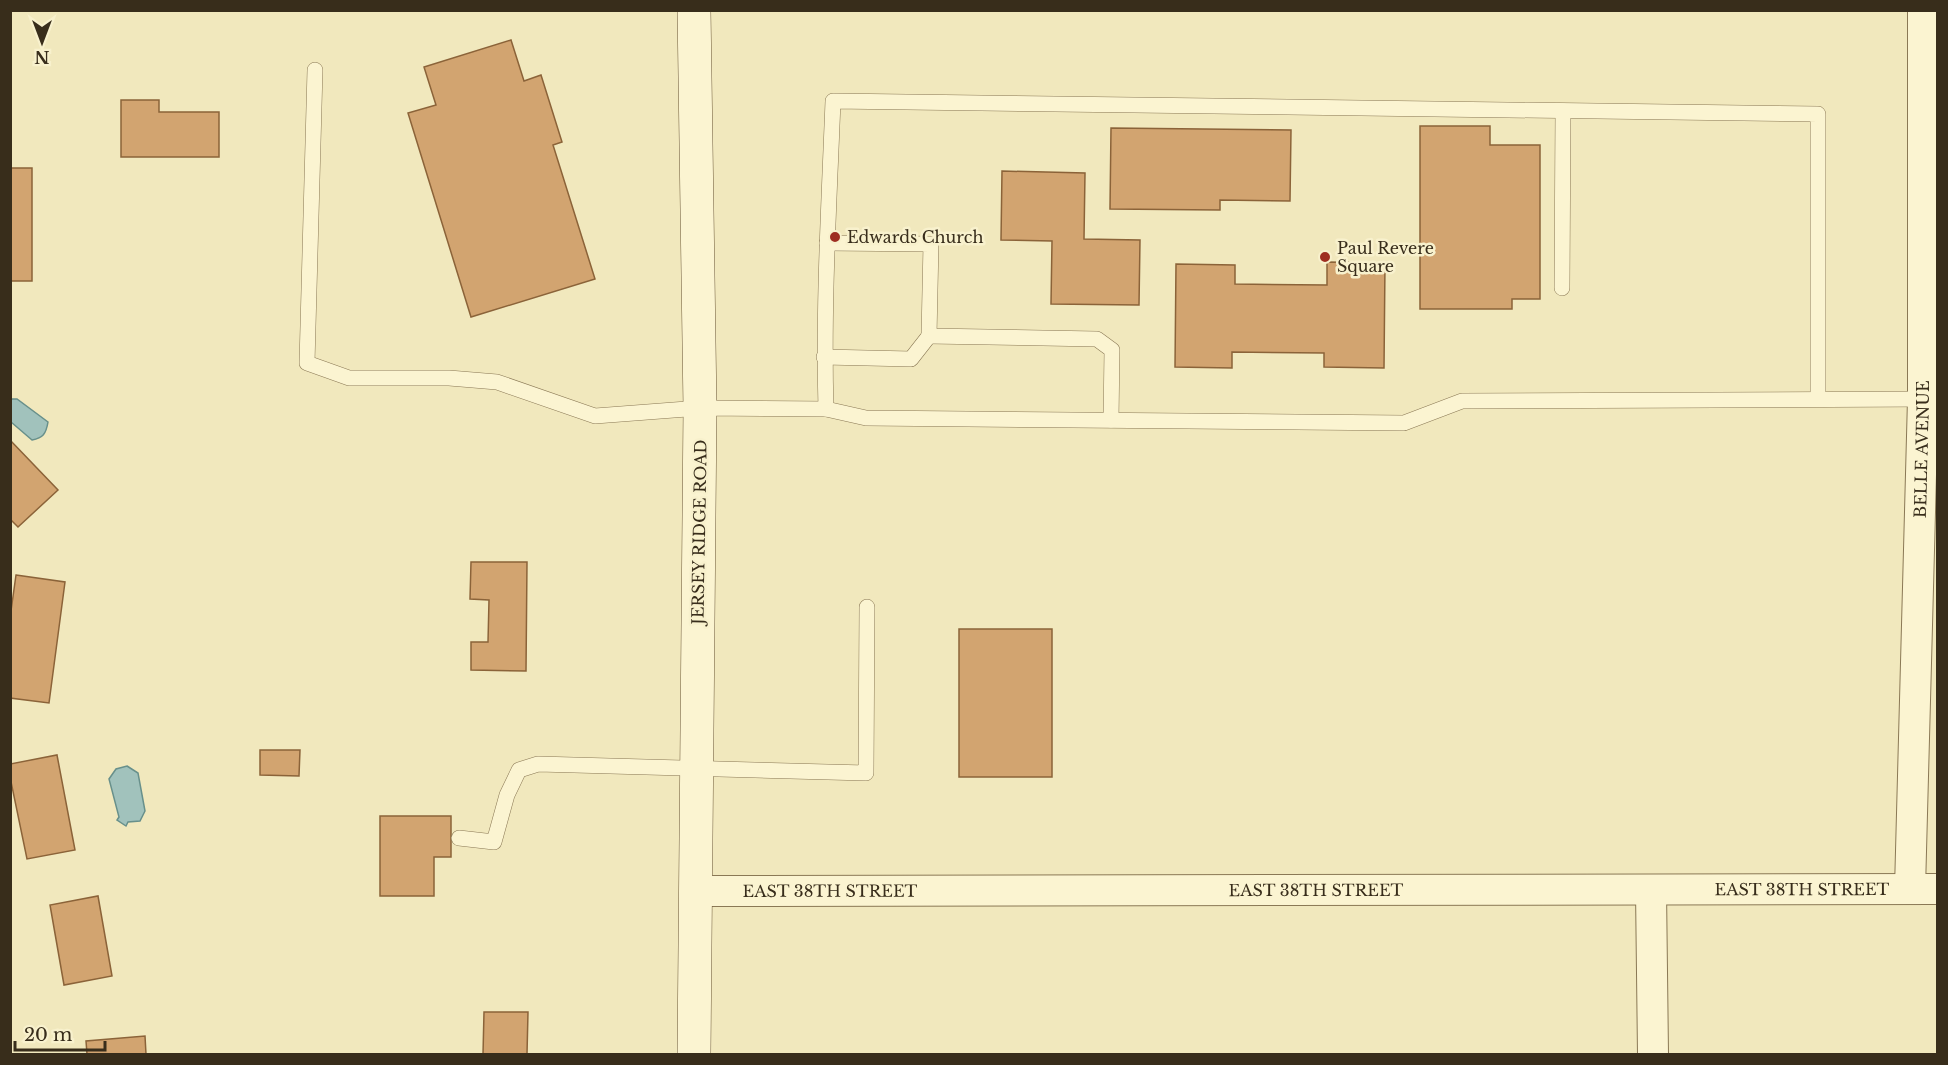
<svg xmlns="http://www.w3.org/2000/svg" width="1948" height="1065" viewBox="0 0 1948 1065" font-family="'Libre Baskerville',serif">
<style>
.water{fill:#a1c2bc;stroke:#68908b;stroke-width:1.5}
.building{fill:#d2a470;stroke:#8b6339;stroke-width:1.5}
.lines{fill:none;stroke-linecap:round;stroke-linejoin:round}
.service-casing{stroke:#8a7855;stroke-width:16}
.minor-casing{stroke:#8a7855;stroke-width:32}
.secondary-casing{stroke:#6c5838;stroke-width:34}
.service{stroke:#fbf4d1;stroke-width:15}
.minor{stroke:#fbf4d1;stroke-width:30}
.secondary{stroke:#fbf4d1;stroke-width:33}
.poi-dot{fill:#9e2e21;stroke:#f8f1cd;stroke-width:2}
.labels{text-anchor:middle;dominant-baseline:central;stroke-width:5;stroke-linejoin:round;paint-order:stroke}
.poi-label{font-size:16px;fill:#382d1b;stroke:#f8f1cd;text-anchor:start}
.street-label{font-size:16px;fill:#382d1b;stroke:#f8f1cd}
</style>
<rect width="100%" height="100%" fill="#f1e8bd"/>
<g class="water">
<path d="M11,399H17L48,422C46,434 43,438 32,440L11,422Z"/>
<path d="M127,766L138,773L145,811L140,821L128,822L126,826L117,820L119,817L109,779L116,769Z"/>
</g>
<g class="building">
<path d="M511,40L524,81L541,75L562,142L553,145L595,279L471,317L408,113L436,105L424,67Z"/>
<path d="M121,100H159V112H219V157H121Z"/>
<path d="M1420,126H1490V145H1540V299H1512V309H1420Z"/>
<path d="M1111,128L1291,130L1290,201L1220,200V210L1110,209Z"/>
<rect x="10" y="168" width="22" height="113"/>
<path d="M1002,171L1085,173L1084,239L1140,240L1139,305L1051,304L1052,241L1001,240Z"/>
<path d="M1327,262L1385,263L1384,368L1324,367V353L1232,352V368L1175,367L1176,264L1235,265V284L1327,285Z"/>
<path d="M10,440L58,490L18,527L10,519Z"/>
<path d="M471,562H527L526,671L471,670V642H488L489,600L470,599Z"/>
<path d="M16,575L65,582L49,703L10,698V618Z"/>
<rect x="959" y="629" width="93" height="148"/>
<path d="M260,750H300L299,776L260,775Z"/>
<path d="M57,755L75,850L27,859L10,777V764Z"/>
<path d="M380,816H451V857H434V896H380Z"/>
<path d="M98,896L112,976L64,985L50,905Z"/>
<path d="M484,1012H528L527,1054H483Z"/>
<path d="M145,1036L146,1054H87L86,1041Z"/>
</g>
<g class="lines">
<defs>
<g id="service">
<path d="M315,70L307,363L349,378H449L497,382L595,416L700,408L826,409L866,418L1404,423L1462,401L1928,399"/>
<path d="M827,243L931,244L929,336L1097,339L1112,350L1111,420"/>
<path d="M1562,288L1563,111"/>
<path d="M824,357L911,359L929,336"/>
<path d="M826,409C823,306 829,204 833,101L1818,114V399"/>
<path d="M459,838L494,842L507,795L519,770L538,764L866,773L867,607"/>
</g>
<g id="minor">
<path id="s1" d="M1910,889L1923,399V10"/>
<path d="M1651,890L1653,1054"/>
<path id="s2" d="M695,891L1938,889"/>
</g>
<path id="secondary" d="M694,10L700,408L694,1054"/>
</defs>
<use href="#service" class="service-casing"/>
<use href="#minor" class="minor-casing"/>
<use href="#secondary" class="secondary-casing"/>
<use href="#service" class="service"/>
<use href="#minor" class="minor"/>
<use href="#secondary" class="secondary"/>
</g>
<g class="poi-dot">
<circle cx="835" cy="237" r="6"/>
<circle cx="1325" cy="257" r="6"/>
</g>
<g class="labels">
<g class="poi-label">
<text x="847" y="237">Edwards Church</text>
<text x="1337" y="248">Paul Revere<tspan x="1337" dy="18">Square</tspan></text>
</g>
<g class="street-label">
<text stroke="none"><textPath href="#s1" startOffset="440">BELLE AVENUE</textPath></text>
<text transform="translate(699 532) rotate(-89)">JERSEY RIDGE ROAD</text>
<text stroke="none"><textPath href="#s2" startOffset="1107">EAST 38TH STREET</textPath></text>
<text stroke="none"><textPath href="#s2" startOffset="135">EAST 38TH STREET</textPath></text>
<text stroke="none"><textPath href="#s2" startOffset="621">EAST 38TH STREET</textPath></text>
</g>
</g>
<rect width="1948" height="1065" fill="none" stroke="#382d1b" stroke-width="24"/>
<g transform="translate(42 42) rotate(180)" stroke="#f8f1cd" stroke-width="4.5" paint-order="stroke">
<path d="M0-4.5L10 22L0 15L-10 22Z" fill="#382d1b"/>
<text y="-9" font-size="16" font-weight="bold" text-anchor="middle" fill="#382d1b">N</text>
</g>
<path d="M15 1041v9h90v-9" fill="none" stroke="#382d1b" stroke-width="3"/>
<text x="24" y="1041" font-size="18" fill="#382d1b" stroke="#f8f1cd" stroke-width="4.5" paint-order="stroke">20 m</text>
</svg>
